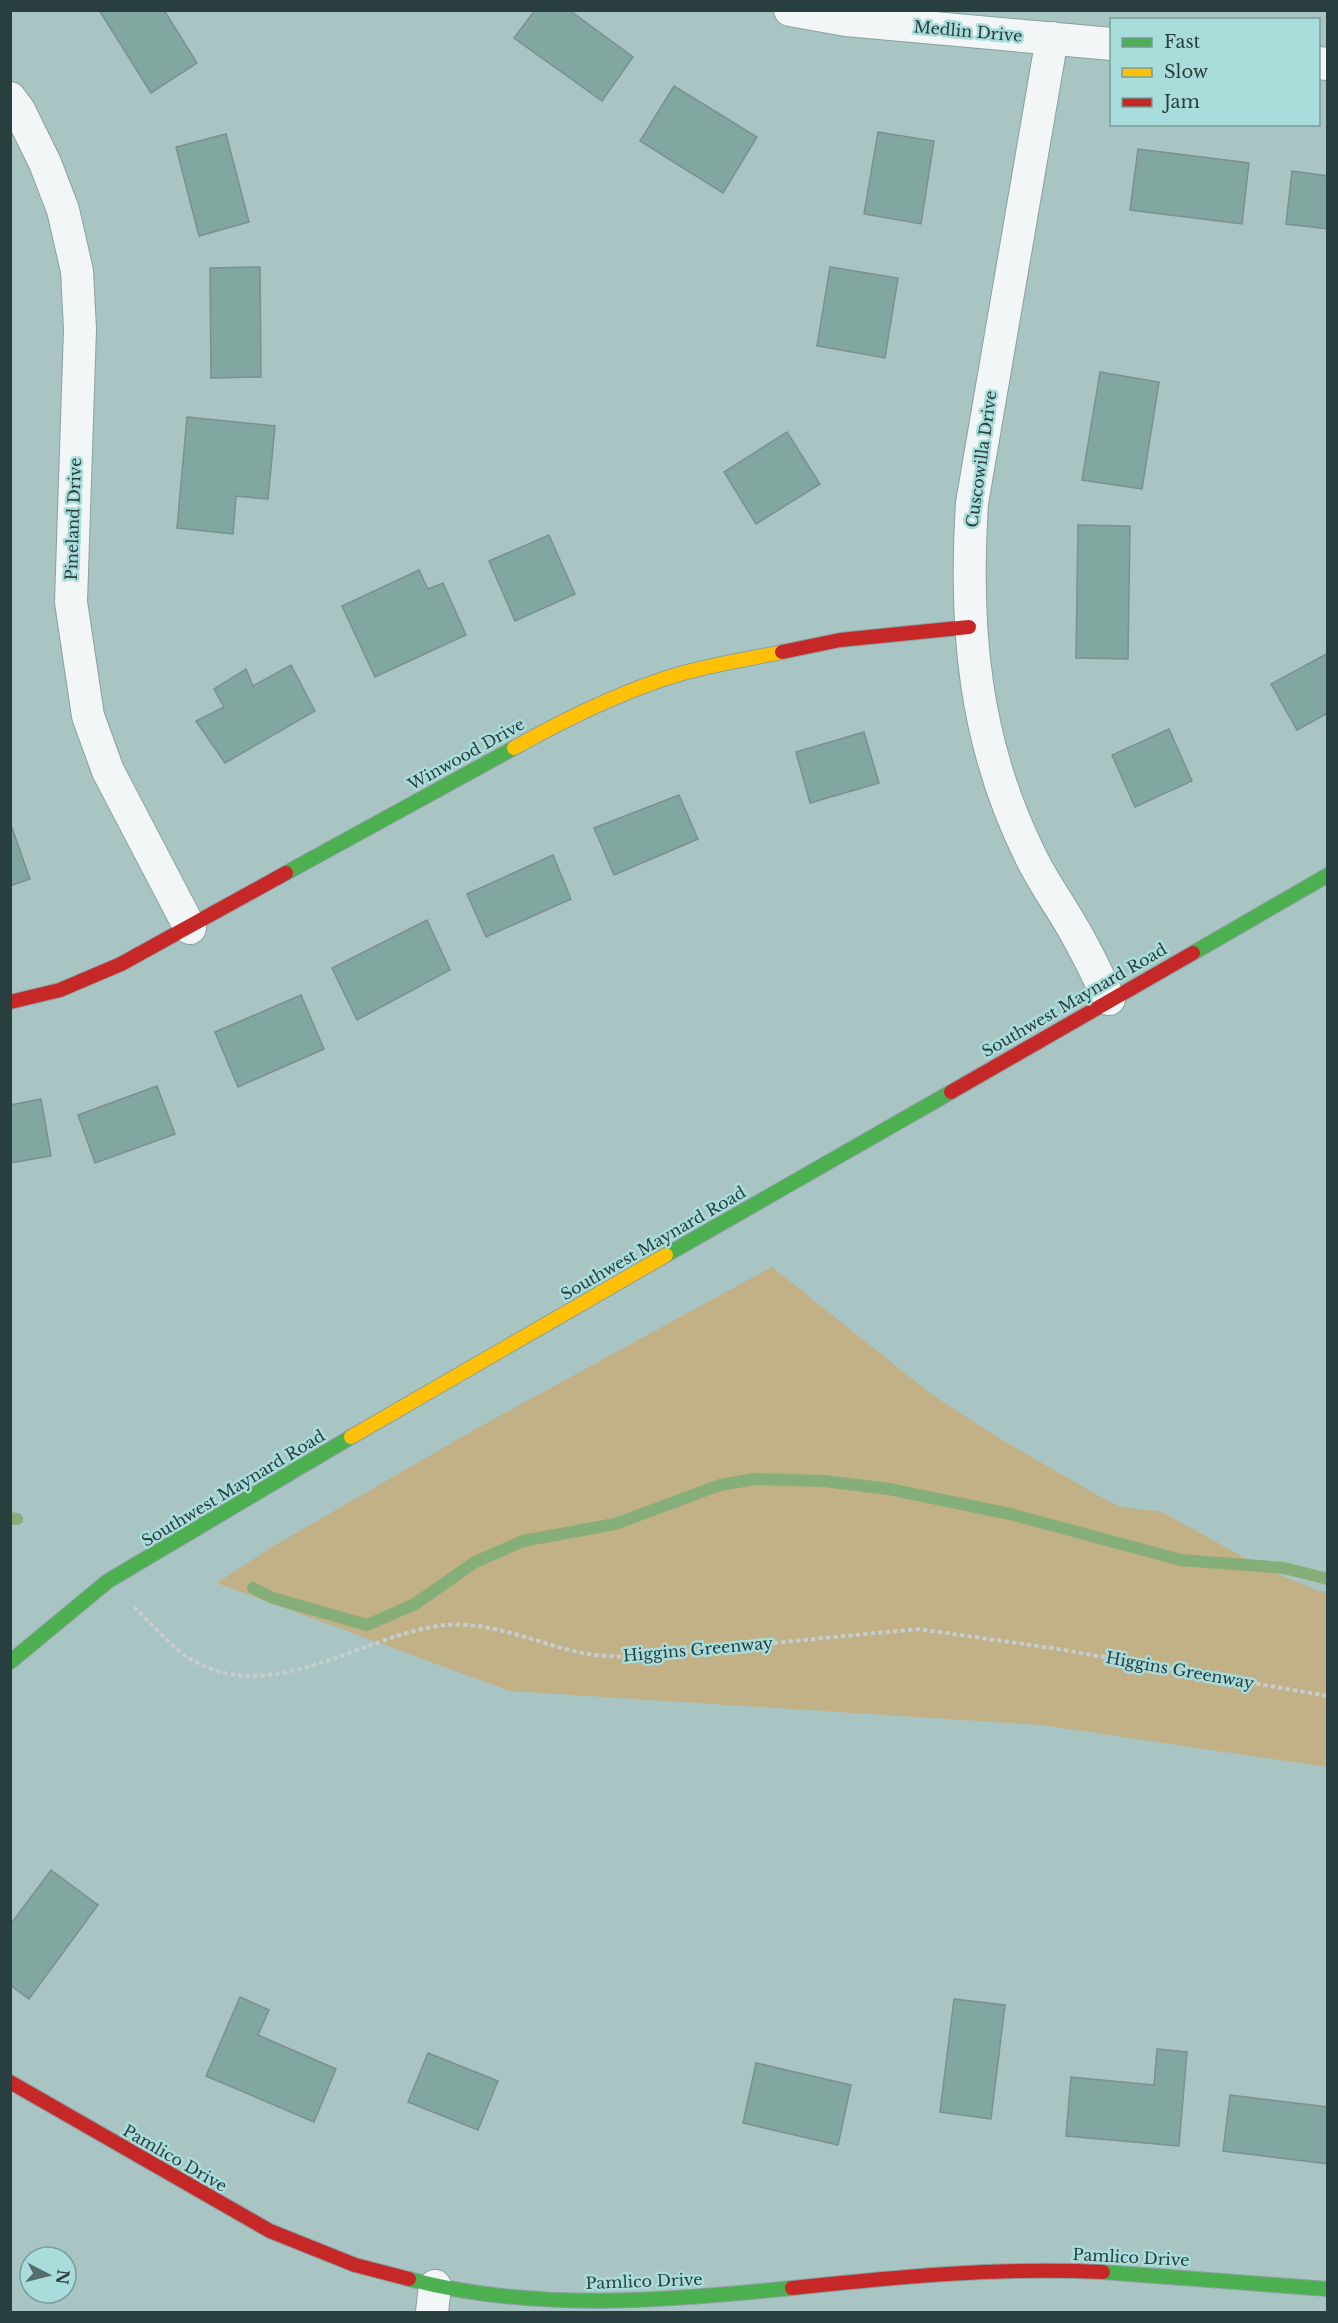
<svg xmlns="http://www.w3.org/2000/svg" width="1338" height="2323" viewBox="0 0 1338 2323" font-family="'Libre Baskerville',serif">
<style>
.green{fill:#c2b086}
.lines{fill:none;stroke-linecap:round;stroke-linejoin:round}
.stream{stroke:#86ae78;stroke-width:12}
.building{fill:#82a6a0;stroke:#7c918e;stroke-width:1.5}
.street-casing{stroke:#8ba0a0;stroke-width:34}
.fast-casing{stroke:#8ba0a0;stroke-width:16}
.slow-casing{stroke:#8ba0a0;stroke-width:16}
.jam-casing{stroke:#8ba0a0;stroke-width:16}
.path{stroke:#c5cecd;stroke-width:4;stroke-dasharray:4.5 3;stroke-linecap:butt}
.street{stroke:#f2f6f6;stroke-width:32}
.fast{stroke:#4caf50;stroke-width:14}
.slow{stroke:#ffc107;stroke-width:14}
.jam{stroke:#c62828;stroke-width:14}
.labels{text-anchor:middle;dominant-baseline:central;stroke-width:5;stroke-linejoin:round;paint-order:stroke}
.street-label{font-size:16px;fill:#293e3e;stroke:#a9dddb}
</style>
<rect width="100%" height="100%" fill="#a8c4c3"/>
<path class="green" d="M772,1267L931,1394L1000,1439L1106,1500L1122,1507L1162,1512L1263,1568L1319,1591H1327V1767L1042,1725L510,1691L217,1583L272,1547L481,1426Z"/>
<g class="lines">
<g class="stream">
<path d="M10,1518L17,1519"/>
<path d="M253,1588L273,1598L367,1625L415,1604L475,1562L523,1541L615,1524L720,1485L755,1479L824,1481L889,1489L1010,1514L1181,1560L1284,1568L1328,1579"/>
</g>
</g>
<g class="building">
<path d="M99,10H164L197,63L151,93Z"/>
<path d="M535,10H569L633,57L602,101L514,38Z"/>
<path d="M674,86L757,137L723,193L640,141Z"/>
<path d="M878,132L934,141L921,224L864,214Z"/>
<path d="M226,134L249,222L199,236L176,147Z"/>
<path d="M1138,149L1249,163L1242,224L1130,210Z"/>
<path d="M1292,171L1328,176V229L1286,224Z"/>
<path d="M260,267L261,377L211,378L210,268Z"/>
<path d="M830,267L898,278L885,358L817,346Z"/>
<path d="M1100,372L1159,382L1142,489L1082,480Z"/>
<path d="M187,417L275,426L268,499L236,496L233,534L177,528Z"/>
<path d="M787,432L820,484L756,524L724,472Z"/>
<path d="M1078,525L1130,526L1128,659L1076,658Z"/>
<path d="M549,535L575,594L515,621L489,561Z"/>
<path d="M419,570L428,589L443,583L466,635L375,677L342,606Z"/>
<path d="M1328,653V713L1297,730L1271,684Z"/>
<path d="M291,665L315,711L225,763L196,721L224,707L214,689L246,669L253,686Z"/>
<path d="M1169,729L1192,781L1135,807L1112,755Z"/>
<path d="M864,732L879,783L810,803L796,752Z"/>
<path d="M679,795L698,839L614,875L594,828Z"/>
<path d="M10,822L30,879L10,886Z"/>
<path d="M553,855L571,899L486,937L467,894Z"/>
<path d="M427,920L450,970L357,1020L332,968Z"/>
<path d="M301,995L324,1049L238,1087L215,1032Z"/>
<path d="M157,1086L175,1134L95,1163L78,1115Z"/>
<path d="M41,1099L51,1156L10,1163V1105Z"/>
<path d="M51,1870L98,1905L29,1999L10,1985V1925Z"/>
<path d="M240,1997L269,2010L258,2035L336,2069L314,2122L206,2076Z"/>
<path d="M954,1999L1005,2005L991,2119L940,2112Z"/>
<path d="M1157,2049L1187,2052L1179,2146L1066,2136L1071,2077L1154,2085Z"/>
<path d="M428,2053L498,2081L478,2130L408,2102Z"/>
<path d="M756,2063L851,2085L838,2145L743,2123Z"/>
<path d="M1230,2095L1328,2107V2164L1223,2151Z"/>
</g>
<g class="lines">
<defs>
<g id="street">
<path d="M790,10L846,20L1112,44"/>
<path d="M1052,38L972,503C964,627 974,742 1030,855C1042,881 1060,905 1074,930C1087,952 1098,976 1109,999"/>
<path d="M1318,63L1328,64"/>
<path d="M10,98L19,110L45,163L63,210L77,271L80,329L71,602L88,716L108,771L190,928"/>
<path d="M432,2312L435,2286"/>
</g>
<g id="fast">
<path d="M286,873L514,748"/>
<path d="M1193,953L1328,875"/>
<path d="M666,1255L951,1092"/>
<path d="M10,1662L108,1581L351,1437"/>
<path d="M1103,2272L1328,2289"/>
<path d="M409,2279C533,2312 666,2301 792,2288"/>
</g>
<g id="slow">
<path d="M514,748C567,718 624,690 683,673C715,664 749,659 782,652"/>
<path d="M351,1437L666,1255"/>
</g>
<g id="jam">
<path d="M782,652L840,640L969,627"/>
<path d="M10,1002L60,990L121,964L286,873"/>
<path d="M951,1092L1193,953"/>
<path d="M10,2082L270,2231L355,2265L409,2279"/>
<path d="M792,2288C896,2277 999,2267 1103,2272"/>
</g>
</defs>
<use href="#street" class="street-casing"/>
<use href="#fast" class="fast-casing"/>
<use href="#slow" class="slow-casing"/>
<use href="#jam" class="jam-casing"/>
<path class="path" d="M134,1607C149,1621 163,1638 179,1651C262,1716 360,1634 445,1625C491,1621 533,1642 578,1652C594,1656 611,1656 627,1657L918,1629L1052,1648L1328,1696"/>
<use href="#street" class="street"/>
<use href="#fast" class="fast"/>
<use href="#slow" class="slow"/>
<use href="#jam" class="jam"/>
</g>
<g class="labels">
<g class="street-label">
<text transform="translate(968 31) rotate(5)">Medlin Drive</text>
<text transform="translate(981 459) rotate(-82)">Cuscowilla Drive</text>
<text transform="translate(73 519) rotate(-88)">Pineland Drive</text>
<text transform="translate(466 754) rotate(-29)">Winwood Drive</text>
<text transform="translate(1074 1000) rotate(-30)">Southwest Maynard Road</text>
<text transform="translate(653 1243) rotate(-30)">Southwest Maynard Road</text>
<text transform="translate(233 1488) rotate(-31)">Southwest Maynard Road</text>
<text transform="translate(698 1649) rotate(-5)">Higgins Greenway</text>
<text transform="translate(1180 1670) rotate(10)">Higgins Greenway</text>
<text transform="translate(175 2158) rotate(30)">Pamlico Drive</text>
<text transform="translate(1131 2257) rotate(3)">Pamlico Drive</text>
<text transform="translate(644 2281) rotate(-2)">Pamlico Drive</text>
</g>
</g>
<rect width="1338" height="2323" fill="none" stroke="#293e3e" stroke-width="24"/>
<rect x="1110" y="18" width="210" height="108" fill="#a9dddb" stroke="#769d9c" stroke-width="1.5"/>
<rect x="1122" y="38" width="30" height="9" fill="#4caf50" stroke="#769d9c" stroke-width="1.5"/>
<text x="1164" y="48" font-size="18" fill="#293e3e">Fast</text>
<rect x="1122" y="68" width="30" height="9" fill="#ffc107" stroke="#769d9c" stroke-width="1.5"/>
<text x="1164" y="78" font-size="18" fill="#293e3e">Slow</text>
<rect x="1122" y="98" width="30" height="9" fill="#c62828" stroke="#769d9c" stroke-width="1.5"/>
<text x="1164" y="108" font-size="18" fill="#293e3e">Jam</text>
<g transform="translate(48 2275) rotate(97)"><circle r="28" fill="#a9dddb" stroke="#769d9c" stroke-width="1.5"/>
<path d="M0-4.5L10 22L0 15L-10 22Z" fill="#556d6d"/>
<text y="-9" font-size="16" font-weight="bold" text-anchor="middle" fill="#293e3e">N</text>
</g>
</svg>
